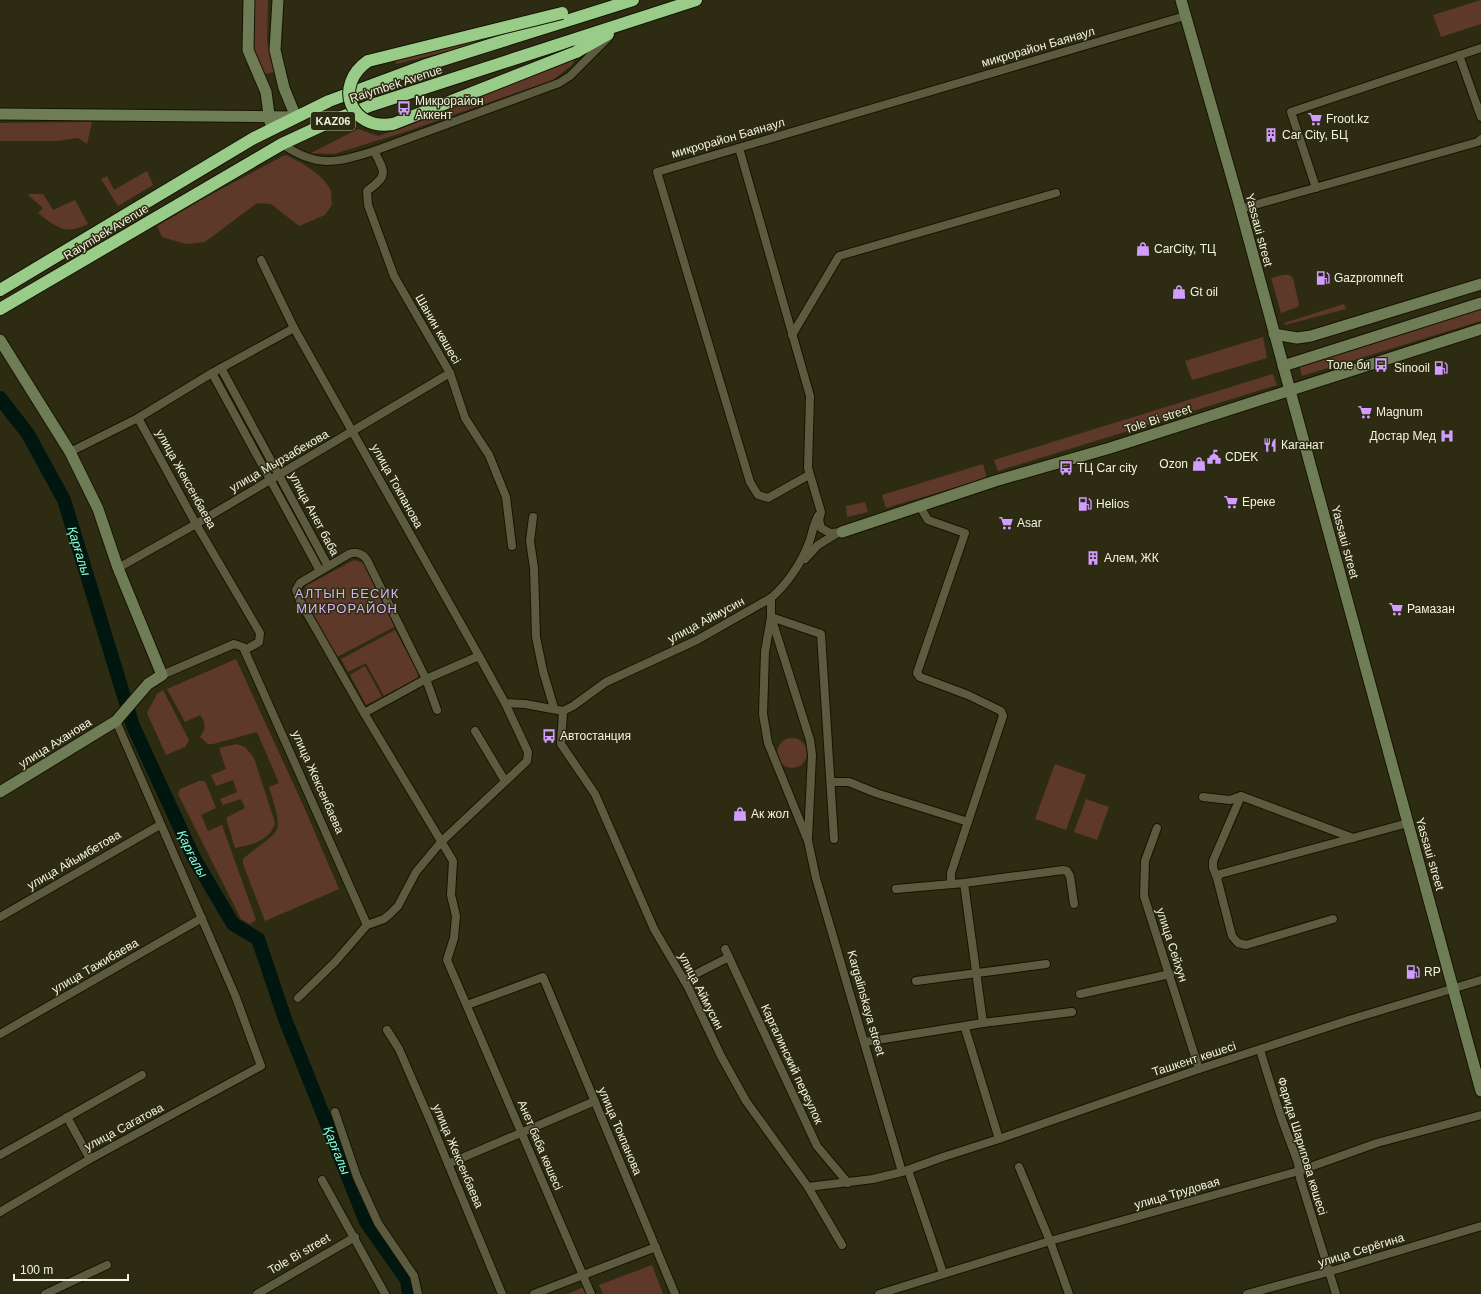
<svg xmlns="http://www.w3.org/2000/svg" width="1481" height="1294" viewBox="0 0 1481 1294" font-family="Helvetica,sans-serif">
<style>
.green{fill:#5e3929}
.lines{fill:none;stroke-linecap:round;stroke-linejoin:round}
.river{stroke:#00160f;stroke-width:14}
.street-casing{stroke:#151400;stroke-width:10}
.secondary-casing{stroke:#151400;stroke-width:13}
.highway-casing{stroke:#151400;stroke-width:14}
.street{stroke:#5c5b40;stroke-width:8}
.secondary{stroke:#6e7d56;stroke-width:11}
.highway{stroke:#9c8;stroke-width:12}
.highway-bridge-casing{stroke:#151400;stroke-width:14;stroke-linecap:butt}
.highway-bridge{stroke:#9c8;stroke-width:12}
.labels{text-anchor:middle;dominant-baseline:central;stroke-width:3;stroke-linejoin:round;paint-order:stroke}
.shield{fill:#2d2c12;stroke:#b8b7a4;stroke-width:1}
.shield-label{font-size:11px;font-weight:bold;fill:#f3f3e3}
.street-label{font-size:12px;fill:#f3f3e3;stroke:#2d2c12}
.poi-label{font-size:12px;fill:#f3f3e3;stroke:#2d2c12;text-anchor:start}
.water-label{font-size:13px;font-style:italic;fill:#8afcd6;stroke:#2d2c12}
.neighbourhood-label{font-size:13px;letter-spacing:1px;fill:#d5b2f5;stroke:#2d2c12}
</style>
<rect width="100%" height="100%" fill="#2d2c12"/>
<g class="green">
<path d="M252,0H268L267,41L274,72L262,75L250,47Z"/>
<path d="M1481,0V24L1441,37L1433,15Z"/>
<path d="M553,20L449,51L396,64L395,60Z"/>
<path d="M577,56L572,65L553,80L405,132L334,154L311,153L358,129L378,136L403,128Z"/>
<path d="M92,122L87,144L78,138L58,141H0V123Z"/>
<path d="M285,155C299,161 323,174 330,189C332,193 331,200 332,205L325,215L299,226L271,204L257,203L205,242L186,244L162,237L157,226L210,195Z"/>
<path d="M147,171L153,185L118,206L101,179L107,176L114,190Z"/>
<path d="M29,194H43L53,210L75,200L88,224C64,236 57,227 38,213L43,208L28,195Z"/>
<path d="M1283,275H1290L1293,278L1299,304L1298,307L1281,313L1271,278Z"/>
<path d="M1344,304L1346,309L1285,325L1284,323Z"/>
<path d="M1481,307V321L1302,376L1299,365Z"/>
<path d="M1263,337L1267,358L1192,380L1185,361Z"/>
<path d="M1273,374L1277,385L998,471L994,460Z"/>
<path d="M983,464L987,478L886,508L882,495Z"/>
<path d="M865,502L868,512L847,517L846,506Z"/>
<path d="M354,560L368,564L398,625L337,657L305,601L304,592L306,586Z"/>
<path d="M395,630L418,672V678L384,696L366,663L348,672L341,659Z"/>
<path d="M236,659L304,807L339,889L265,921L243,864V859C281,827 285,839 269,787L279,783L257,732L213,744H208L200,737C206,729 206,722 200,715L185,722L167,689Z"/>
<path d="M365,666L382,697L366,705L350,675Z"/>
<path d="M163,690L189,740L185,747L166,755L147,713L157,694Z"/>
<circle cx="792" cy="753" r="15"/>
<path d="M236,744L245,747L254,758L275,823C271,840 250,846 235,848L226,818L245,808L241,799L223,805L220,799L237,792L233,780L216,786L211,775L226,769L219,748Z"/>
<path d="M1055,764L1086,775L1066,830L1035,819Z"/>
<path d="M199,781H204L206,783L216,808L201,815L208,831L222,825L256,920L250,924L241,919L178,794L180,789Z"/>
<path d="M1086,799L1109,807L1097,840L1074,832Z"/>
<path d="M652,1265L663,1294H603L599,1285Z"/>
<path d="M584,1287L587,1294H567Z"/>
</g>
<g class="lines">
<path class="river" id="s1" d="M0,398L28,434L64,500L133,726L194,858L233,924L258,939L285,1019L366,1222L407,1280L409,1294"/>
<defs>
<g id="street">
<path d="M1459,55L1481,117"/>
<path d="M282,144C317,168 335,163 374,151L559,83L570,76L608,38"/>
<path d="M739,148L810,396L808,468L821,512L819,520L821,528L830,533L842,532"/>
<path d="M374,151C386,174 388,175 367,191L368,205L394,276L450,373L465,418L489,455L506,497L512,546"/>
<path d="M1316,188L1291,112L1481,48"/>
<path d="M1240,209L1478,142L1481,139"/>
<path d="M261,260L294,328L479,656"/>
<path d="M792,335L839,256L1056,193"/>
<path d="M221,368L328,566"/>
<path d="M212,373L320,571"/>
<path d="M138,418L196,524L260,633L259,642L245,650"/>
<path d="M70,452L138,418L212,373L294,328"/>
<path d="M809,475L768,498L758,495L750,482L657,172L1185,16"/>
<path d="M919,505L928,520L965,533L917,673L920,677L968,695L1001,711L1003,716L951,873V884"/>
<path d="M533,517L530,541L534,568L536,637L543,671L554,708"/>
<path d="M805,559L818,545L836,534"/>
<path d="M118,568L196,524L450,373"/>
<path d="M771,598V617L765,652L763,714L768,743L808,841L816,878L902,1172"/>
<path d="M771,617L821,634L834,839"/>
<path d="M772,620L810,740L812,755L808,838"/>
<path d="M162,675L234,644L243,647L367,925"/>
<path d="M563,711L525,704L505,703L479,656L426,679L364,713L453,861L451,895L456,916L454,938L447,960L591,1294"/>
<path d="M563,711L561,744L595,794L654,929L688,987L721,1056L746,1101L808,1187L842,1245"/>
<path d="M563,711L573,706L606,682L697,640L771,598C786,585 801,564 808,545C812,536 813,525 818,516"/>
<path d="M364,713L300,601L296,590L300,583L349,554C356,551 363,554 367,560L426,679L437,710"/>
<path d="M475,731L505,781"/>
<path d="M831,782H849L876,793L968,822"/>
<path d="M1203,797L1230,800L1241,796"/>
<path d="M1157,828L1145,861L1144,896L1199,1069"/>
<path d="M1217,878L1213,868V861L1241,796L1353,838"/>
<path d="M964,883L983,1023"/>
<path d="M896,889L964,883L1063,870L1067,871L1070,876L1074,904"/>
<path d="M0,917L160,825"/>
<path d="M1333,919L1246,945L1238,943L1232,936L1217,878L1220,874L1408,823"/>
<path d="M725,949L817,1146L848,1183"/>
<path d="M684,980L729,957"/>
<path d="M916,981L1046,964"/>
<path d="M1080,994L1170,974"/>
<path d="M298,998L335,962L367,925L384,919L391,913L398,906L416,872L441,842L527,761L528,752L505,703"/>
<path d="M467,1005L543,977L675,1294"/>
<path d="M965,1028L999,1139"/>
<path d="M387,1030L399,1049L432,1125L502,1294"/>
<path d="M0,1034L202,918"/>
<path d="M865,1042L983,1023L1072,1012"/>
<path d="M1260,1050L1281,1117L1298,1163L1300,1178L1336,1294"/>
<path d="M335,1112L357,1177L378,1223L414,1276L418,1294"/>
<path d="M67,1117L90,1159"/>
<path d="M0,1155L142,1075"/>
<path d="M448,1164L595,1101"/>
<path d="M1019,1167L1050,1241L1069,1294"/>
<path d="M908,1170L943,1273"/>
<path d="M322,1180L385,1294"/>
<path d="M808,1187L873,1179L902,1172L943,1157L999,1139L1199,1069L1352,1019L1481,980"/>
<path d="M0,1212L90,1159L261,1066L235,995L116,721"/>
<path d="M45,1294L107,1265"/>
<path d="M257,1294L355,1237"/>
<path d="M534,1294L656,1247"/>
<path d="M879,1294L1050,1241L1299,1171L1377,1143L1481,1115"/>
<path d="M1247,1294L1328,1272L1481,1226"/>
</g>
<g id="secondary">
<path d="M249,0L248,50L266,92L270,122"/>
<path d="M1181,0L1237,196L1481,1091"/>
<path d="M0,114L296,117L284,88L275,50L278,0"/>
<path d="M1274,334L1297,338L1311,336L1481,284"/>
<path d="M0,340L70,452L98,509L118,568L162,675L148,684L116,721L0,792"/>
<path d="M1283,366L1481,303"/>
<path d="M842,532L995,481L1110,448L1481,329"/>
</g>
<g id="highway">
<path d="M576,52L608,34"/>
<path d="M0,290L254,138L329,101L423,66L633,0"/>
<path d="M0,309L282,144L336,119L372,105L696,0"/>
</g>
</defs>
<use href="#street" class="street-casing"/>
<use href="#secondary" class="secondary-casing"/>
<use href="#highway" class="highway-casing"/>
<use href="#street" class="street"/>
<use href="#secondary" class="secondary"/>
<use href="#highway" class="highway"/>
<defs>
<path id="highway-bridge" d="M562,13L368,61C333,85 350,131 393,124L576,52"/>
</defs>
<use href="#highway-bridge" class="highway-bridge-casing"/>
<use href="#highway-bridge" class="highway-bridge"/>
</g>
<defs>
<symbol id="bus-bare" viewBox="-9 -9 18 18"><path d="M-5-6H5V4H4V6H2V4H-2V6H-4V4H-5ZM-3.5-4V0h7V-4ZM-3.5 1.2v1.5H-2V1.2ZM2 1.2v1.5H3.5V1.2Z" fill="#d19dfe" stroke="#2d2c12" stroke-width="2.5" paint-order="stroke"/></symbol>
<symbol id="supermarket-bare" viewBox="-9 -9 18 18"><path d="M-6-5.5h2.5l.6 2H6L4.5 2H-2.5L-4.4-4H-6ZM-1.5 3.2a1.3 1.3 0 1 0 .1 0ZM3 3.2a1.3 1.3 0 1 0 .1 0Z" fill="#d19dfe" stroke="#2d2c12" stroke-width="2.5" paint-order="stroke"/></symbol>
<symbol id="building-bare" viewBox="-9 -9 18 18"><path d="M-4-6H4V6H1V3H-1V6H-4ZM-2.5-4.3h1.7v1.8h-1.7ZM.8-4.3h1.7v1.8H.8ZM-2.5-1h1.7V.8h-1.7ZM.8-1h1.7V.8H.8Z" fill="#d19dfe" stroke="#2d2c12" stroke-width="2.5" paint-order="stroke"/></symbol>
<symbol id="shop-bare" viewBox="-9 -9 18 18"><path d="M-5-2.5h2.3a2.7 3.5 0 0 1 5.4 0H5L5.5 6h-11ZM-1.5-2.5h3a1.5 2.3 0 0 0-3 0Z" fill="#d19dfe" stroke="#2d2c12" stroke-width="2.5" paint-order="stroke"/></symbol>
<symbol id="fuel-bare" viewBox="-9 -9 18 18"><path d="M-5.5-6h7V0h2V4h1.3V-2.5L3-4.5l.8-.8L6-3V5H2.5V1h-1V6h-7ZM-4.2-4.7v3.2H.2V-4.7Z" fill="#d19dfe" stroke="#2d2c12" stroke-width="2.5" paint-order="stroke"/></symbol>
<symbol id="hospital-bare" viewBox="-9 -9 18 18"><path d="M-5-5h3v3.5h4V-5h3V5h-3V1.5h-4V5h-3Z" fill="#d19dfe" stroke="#2d2c12" stroke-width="2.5" paint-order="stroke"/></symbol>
<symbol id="restaurant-bare" viewBox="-9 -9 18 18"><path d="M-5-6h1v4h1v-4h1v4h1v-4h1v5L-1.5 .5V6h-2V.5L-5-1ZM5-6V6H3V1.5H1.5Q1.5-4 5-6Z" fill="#d19dfe" stroke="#2d2c12" stroke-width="2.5" paint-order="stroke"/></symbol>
<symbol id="civic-bare" viewBox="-9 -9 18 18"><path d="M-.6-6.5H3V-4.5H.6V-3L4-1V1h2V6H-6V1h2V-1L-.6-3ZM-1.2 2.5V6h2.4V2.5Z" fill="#d19dfe" stroke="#2d2c12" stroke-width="2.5" paint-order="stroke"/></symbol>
</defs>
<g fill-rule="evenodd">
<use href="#bus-bare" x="394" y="98" width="20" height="20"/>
<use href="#supermarket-bare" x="1305" y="109" width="20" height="20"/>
<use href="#building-bare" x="1261" y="125" width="20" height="20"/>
<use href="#shop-bare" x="1133" y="239" width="20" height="20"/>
<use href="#fuel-bare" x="1313" y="268" width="20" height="20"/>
<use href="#shop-bare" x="1169" y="282" width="20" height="20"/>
<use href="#bus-bare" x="1371" y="355" width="20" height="20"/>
<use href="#fuel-bare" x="1431" y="358" width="20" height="20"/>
<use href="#supermarket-bare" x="1355" y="402" width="20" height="20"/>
<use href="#hospital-bare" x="1437" y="426" width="20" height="20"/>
<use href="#restaurant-bare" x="1260" y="435" width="20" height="20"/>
<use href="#civic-bare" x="1204" y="447" width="20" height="20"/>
<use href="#shop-bare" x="1189" y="454" width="20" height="20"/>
<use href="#bus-bare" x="1056" y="458" width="20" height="20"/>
<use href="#supermarket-bare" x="1221" y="492" width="20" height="20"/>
<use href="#fuel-bare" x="1075" y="494" width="20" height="20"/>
<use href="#supermarket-bare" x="996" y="513" width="20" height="20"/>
<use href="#building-bare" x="1083" y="548" width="20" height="20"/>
<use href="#supermarket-bare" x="1386" y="599" width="20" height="20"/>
<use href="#bus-bare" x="539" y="726" width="20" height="20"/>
<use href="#shop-bare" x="730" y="804" width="20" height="20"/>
<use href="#fuel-bare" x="1403" y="962" width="20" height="20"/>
</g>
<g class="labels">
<rect class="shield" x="311" y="112" width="44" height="18" rx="3"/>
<g class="shield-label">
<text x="333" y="121">KАZ06</text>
</g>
<g class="street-label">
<text transform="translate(1038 47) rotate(-16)">микрорайон Баянаул</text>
<text transform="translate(396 84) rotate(-18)">Raiymbek Avenue</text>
<text transform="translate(728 138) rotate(-16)">микрорайон Баянаул</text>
<text transform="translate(1259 230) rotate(75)">Yassaui street</text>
<text transform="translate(106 232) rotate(-31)">Raiymbek Avenue</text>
<text transform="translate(438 329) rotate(60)">Шанин көшесі</text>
<text transform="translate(1158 419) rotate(-18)">Tole Bi street</text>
<text transform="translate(279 461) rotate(-30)">улица Мырзабекова</text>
<text transform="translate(186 479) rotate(61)">улица Жексенбаева</text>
<text transform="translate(397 486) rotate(61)">улица Токпанова</text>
<text transform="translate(314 514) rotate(62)">улица Анет баба</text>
<text transform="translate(1345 542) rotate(75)">Yassaui street</text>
<text transform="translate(706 620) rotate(-28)">улица Аймусин</text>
<text transform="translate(55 743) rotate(-32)">улица Аханова</text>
<text transform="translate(318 782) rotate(66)">улица Жексенбаева</text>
<text transform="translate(1430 854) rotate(74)">Yassaui street</text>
<text transform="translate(74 860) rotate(-30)">улица Айымбетова</text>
<text transform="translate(1172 945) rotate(72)">улица Сейхун</text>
<text transform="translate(95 966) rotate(-30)">улица Тажибаева</text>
<text transform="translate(701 991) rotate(63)">улица Аймусин</text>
<text transform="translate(866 1003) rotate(74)">Kargalinskaya street</text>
<text transform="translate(1194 1059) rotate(-18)">Ташкент көшесі</text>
<text transform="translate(792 1064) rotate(65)">Каргалинский переулок</text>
<text transform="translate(124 1127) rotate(-28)">улица Сагатова</text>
<text transform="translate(620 1131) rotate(67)">улица Токпанова</text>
<text transform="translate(540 1145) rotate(67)">Анет баба көшесі</text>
<text transform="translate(1302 1146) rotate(73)">Фарида Шарипова көшесі</text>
<text transform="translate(458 1156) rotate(67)">улица Жексенбаева</text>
<text transform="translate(1177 1193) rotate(-16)">улица Трудовая</text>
<text transform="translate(1361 1250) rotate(-17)">улица Серёгина</text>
<text transform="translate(299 1254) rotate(-30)">Tole Bi street</text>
</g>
<g class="poi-label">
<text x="415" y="101">Микрорайон<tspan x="415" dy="14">Аккент</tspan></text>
<text x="1326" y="119">Froot.kz</text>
<text x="1282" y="135">Car City, БЦ</text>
<text x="1154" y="249">CarCity, ТЦ</text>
<text x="1334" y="278">Gazpromneft</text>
<text x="1190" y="292">Gt oil</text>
<text x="1370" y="365" text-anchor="end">Толе би</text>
<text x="1430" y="368" text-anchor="end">Sinooil</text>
<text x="1376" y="412">Magnum</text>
<text x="1436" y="436" text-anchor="end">Достар Мед</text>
<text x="1281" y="445">Каганат</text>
<text x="1225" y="457">CDEK</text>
<text x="1188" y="464" text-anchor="end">Ozon</text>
<text x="1077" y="468">ТЦ Car city</text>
<text x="1242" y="502">Ереке</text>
<text x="1096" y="504">Helios</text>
<text x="1017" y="523">Asar</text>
<text x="1104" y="558">Алем, ЖК</text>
<text x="1407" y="609">Рамазан</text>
<text x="560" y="736">Автостанция</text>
<text x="751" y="814">Ак жол</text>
<text x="1424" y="972">RP</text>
</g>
<g class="water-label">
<text stroke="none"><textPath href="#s1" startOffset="174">Қарғалы</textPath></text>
<text stroke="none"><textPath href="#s1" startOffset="498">Қарғалы</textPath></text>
<text stroke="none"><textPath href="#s1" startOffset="834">Қарғалы</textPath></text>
</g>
<g class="neighbourhood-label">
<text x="347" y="593">АЛТЫН БЕСИК<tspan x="347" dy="15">МИКРОРАЙОН</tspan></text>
</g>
</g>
<path d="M14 1274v6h114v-6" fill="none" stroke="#f3f3e3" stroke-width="2"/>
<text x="20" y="1274" font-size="12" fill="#f3f3e3" stroke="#2d2c12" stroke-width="3" paint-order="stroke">100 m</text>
</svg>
